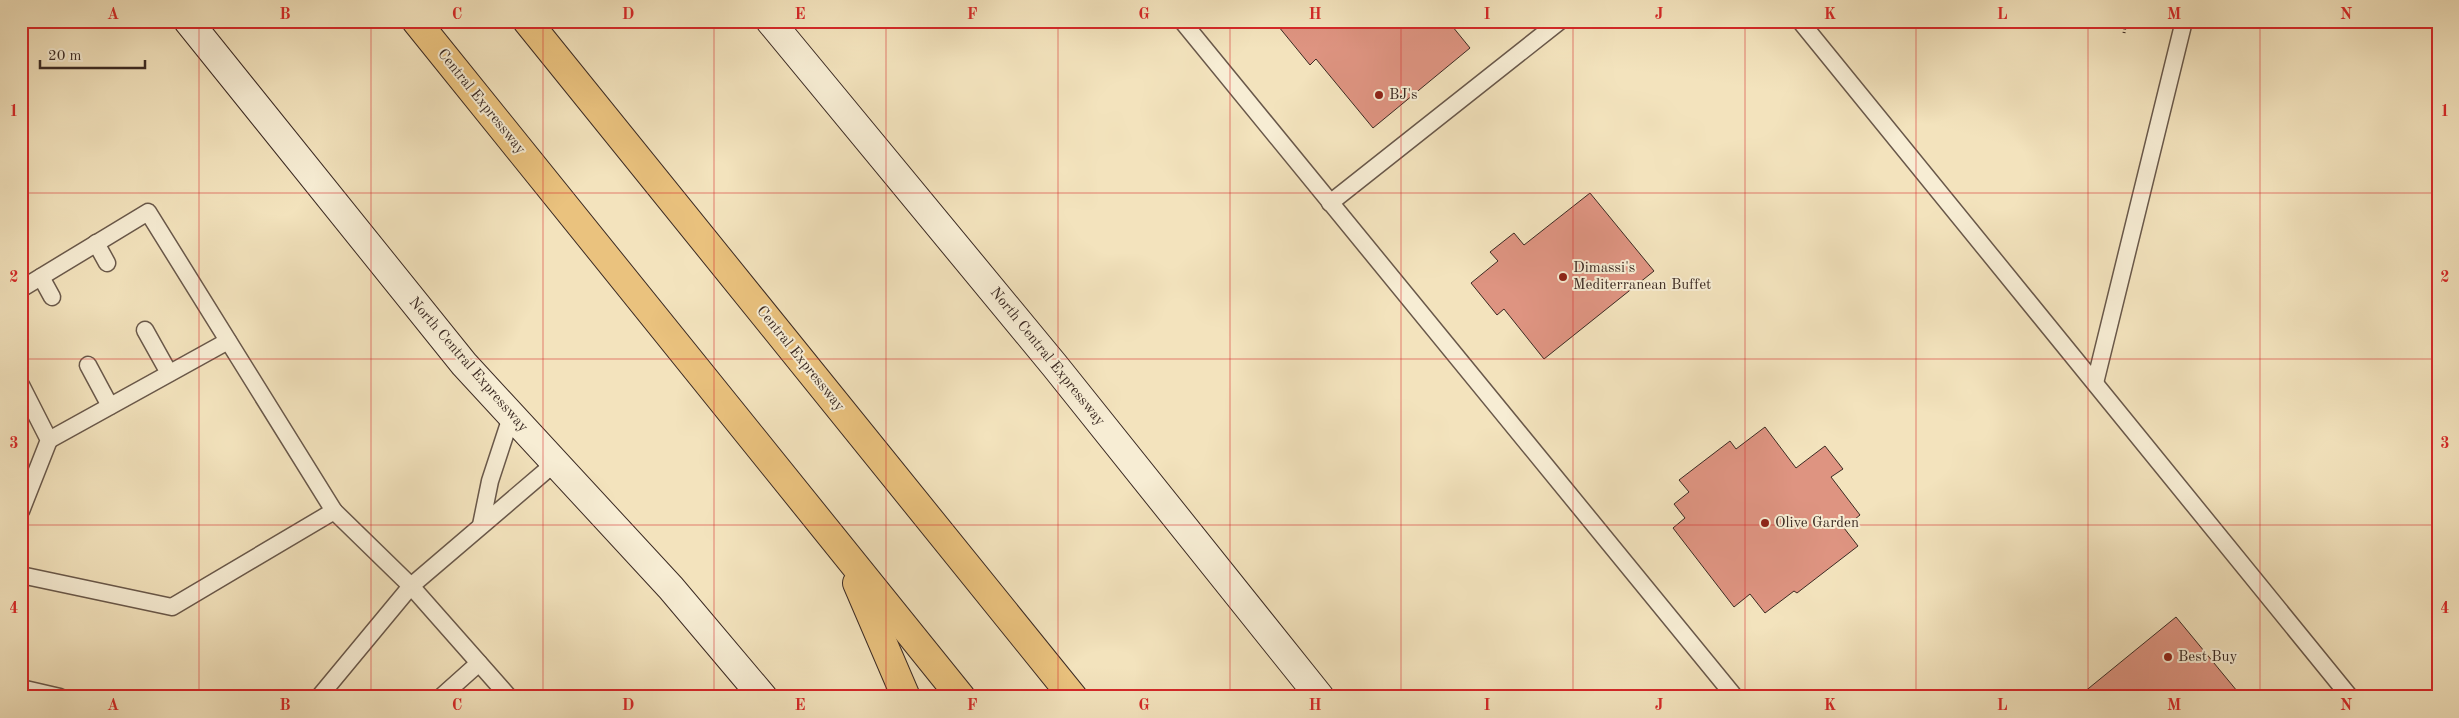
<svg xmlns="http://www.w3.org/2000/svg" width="2459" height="718" viewBox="0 0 2459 718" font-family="'Old Standard TT',serif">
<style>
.building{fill:#de9481;stroke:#3b2a23}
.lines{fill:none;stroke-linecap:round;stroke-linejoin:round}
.service-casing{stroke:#69584a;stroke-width:19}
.secondary-casing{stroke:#3b2a23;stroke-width:30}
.motorway-casing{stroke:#3b2a23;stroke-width:30}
.path{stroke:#3b2a23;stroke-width:3;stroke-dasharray:1 2.5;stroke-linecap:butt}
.service{stroke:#f7edd4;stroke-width:16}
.secondary{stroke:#f7edd4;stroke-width:28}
.motorway{stroke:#eac27e;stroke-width:28}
.grid{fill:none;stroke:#d62828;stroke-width:1;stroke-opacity:0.55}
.poi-dot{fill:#8f2418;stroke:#f7edd4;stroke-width:2}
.labels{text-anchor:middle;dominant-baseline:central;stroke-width:4;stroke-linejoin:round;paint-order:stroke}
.poi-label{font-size:15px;fill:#3b2a23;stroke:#f7edd4;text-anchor:start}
.street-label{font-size:15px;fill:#3b2a23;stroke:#f7edd4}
.neatline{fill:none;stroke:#d62828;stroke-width:2}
.grid-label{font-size:16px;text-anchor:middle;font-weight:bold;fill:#d62828}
</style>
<rect width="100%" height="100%" fill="#f3e3bd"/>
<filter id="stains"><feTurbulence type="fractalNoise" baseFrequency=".004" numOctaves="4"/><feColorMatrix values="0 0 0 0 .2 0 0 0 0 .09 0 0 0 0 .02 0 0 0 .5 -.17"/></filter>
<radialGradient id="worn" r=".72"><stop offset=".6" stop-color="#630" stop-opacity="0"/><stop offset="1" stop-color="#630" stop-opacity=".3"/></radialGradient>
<g class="building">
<path d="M1274,21H1448L1470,48L1373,128L1316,59L1310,65Z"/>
<path d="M1590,193L1654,271L1544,359L1504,309L1497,315L1471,283L1498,261L1490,252L1514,233L1524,245Z"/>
<path d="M1765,427L1796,468L1825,446L1843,469L1831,477L1860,515L1844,528L1858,546L1797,593L1794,591L1765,613L1750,594L1734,607L1673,528L1685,518L1674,504L1689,492L1679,480L1730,441L1736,449Z"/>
<path d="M2176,617L2242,697H2078Z"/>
</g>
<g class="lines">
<defs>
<g id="service">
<path d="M1182,21L1735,697"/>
<path d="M1800,21L2350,697"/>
<path d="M1330,203L1560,21"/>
<path d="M96,243L107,263"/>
<path d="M41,277L52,297"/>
<path d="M21,289L148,212L334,511"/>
<path d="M145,330L169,373"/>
<path d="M88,365L110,406"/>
<path d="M2095,383L2184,21"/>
<path d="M21,385L49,440L21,511"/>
<path d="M49,440L228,341"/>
<path d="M481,525L490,481L511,417"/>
<path d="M21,575L172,607L334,511L411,586L509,697"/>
<path d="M21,688L60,697"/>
<path d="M319,697L411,586L555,463"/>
<path d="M441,697L479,663"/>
</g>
<g id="secondary">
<path d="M188,21L464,364L671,588L763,697"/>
<path d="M770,21L1055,366L1320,697"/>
</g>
<g id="motorway">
<path d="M416,21L961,697"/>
<path d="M527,21L1073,697"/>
<path d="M857,583L906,697"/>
</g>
</defs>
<use href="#service" class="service-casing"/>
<use href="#secondary" class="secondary-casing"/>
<use href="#motorway" class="motorway-casing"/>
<path class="path" d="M2124,33L2126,21"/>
<use href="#service" class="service"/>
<use href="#secondary" class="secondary"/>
<use href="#motorway" class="motorway"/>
</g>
<path class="grid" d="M199,21V697M371,21V697M543,21V697M714,21V697M886,21V697M1058,21V697M1230,21V697M1401,21V697M1573,21V697M1745,21V697M1916,21V697M2088,21V697M2260,21V697M21,193H2438M21,359H2438M21,525H2438"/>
<g class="poi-dot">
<circle cx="1379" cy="95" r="5"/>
<circle cx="1563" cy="277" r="5"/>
<circle cx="1765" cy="523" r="5"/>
<circle cx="2168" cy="657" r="5"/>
</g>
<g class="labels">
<g class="poi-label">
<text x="1389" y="95">BJ's</text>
<text x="1573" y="268">Dimassi's<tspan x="1573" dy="17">Mediterranean Buffet</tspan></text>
<text x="1775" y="523">Olive Garden</text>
<text x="2178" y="657">Best Buy</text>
</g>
<g class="street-label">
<text transform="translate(481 102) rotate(51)">Central Expressway</text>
<text transform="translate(1047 357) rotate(51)">North Central Expressway</text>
<text transform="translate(800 359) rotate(51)">Central Expressway</text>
<text transform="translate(468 365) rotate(49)">North Central Expressway</text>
</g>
</g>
<rect width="2459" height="718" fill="none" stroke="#f3e3bd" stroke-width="55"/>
<path d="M40 60v8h105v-8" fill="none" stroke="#3b2a23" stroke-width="2.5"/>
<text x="48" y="60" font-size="15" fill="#3b2a23" stroke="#f7edd4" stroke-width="4" paint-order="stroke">20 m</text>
<rect x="28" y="28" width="2404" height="662" class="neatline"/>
<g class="grid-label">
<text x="113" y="19">A</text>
<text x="285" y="19">B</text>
<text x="457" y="19">C</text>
<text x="628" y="19">D</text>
<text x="800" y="19">E</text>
<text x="972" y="19">F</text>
<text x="1144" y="19">G</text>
<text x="1315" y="19">H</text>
<text x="1487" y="19">I</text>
<text x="1659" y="19">J</text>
<text x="1830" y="19">K</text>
<text x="2002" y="19">L</text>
<text x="2174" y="19">M</text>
<text x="2346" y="19">N</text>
<text x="14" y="116">1</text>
<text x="2445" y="116">1</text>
<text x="14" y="282">2</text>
<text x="2445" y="282">2</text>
<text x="14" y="448">3</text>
<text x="2445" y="448">3</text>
<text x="14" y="613">4</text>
<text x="2445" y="613">4</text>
<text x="113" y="710">A</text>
<text x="285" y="710">B</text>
<text x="457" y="710">C</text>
<text x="628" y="710">D</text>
<text x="800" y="710">E</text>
<text x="972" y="710">F</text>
<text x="1144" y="710">G</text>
<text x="1315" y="710">H</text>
<text x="1487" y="710">I</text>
<text x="1659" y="710">J</text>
<text x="1830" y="710">K</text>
<text x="2002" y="710">L</text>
<text x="2174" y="710">M</text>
<text x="2346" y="710">N</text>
</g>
<rect width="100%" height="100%" filter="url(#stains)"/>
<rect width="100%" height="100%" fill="url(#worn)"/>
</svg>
